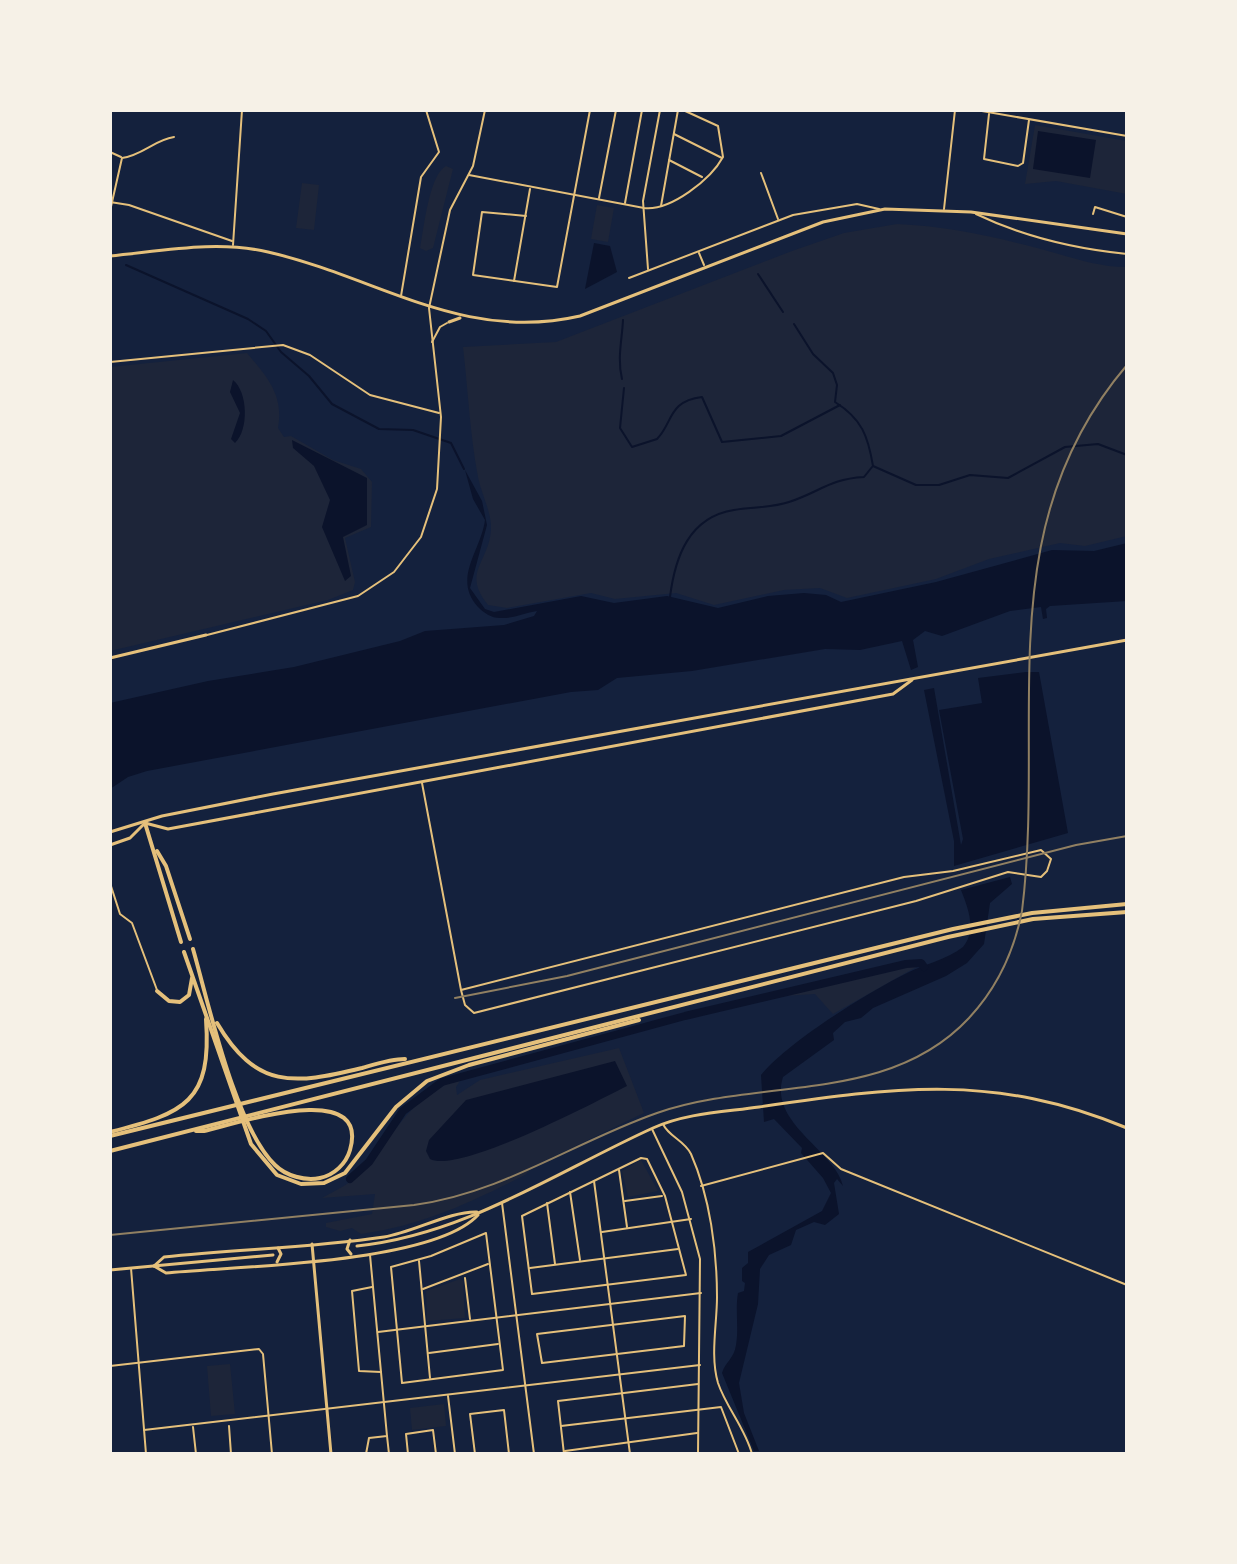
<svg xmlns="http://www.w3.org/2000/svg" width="1237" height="1564" viewBox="0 0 1237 1564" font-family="'PT Serif',serif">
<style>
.green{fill:#1d2539}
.water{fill:#0b132b}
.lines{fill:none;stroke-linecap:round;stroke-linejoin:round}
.stream{stroke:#0b132b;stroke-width:2}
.river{stroke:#0b132b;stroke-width:8}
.pedestrian{stroke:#e5c07b;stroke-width:2}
.minor{stroke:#e5c07b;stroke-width:2}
.tertiary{stroke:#e5c07b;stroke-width:3}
.secondary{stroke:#e5c07b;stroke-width:3}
.primary{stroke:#e5c07b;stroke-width:3}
.motorway{stroke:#e5c07b;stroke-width:4}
.rail{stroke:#918062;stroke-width:2}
</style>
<rect width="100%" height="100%" fill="#14213d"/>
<g class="green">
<path d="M1035,125L1127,141V194L1056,181L1025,184Z"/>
<path d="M446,166L453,169L433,248L426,251L420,248C424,228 429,175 446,166Z"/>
<path d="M302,183L319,185L314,230L296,228Z"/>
<path d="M597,205L614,208L608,242L591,239Z"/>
<path d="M897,224C945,226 991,236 1037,248C1069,256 1094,267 1127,267V536L1085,546L1060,543L989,559L936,579L847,598L820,588L784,590L714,605L676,593L615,599L591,593L507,608L488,605C460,571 492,561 491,525C490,509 481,493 478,477C470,435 468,390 463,347L556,342L792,251L844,233Z"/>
<path d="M247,353C267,377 284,395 278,428L284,437L291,436L333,460L361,469L372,482L371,527L345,538L355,582L353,590L328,600L110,651V367Z"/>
<path d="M907,965L918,966L833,1014L815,994L784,996Z"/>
<path d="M619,1048L644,1113L534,1166L525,1175C469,1203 424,1225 361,1234L352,1228L340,1231L326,1227V1223L372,1214L375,1194L322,1198C340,1188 361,1178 373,1161C399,1124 417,1093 462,1078L456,1087L457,1095L480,1080Z"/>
<path d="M641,1160L658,1191L628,1197L622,1171Z"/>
<path d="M460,1279L463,1281L465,1318L427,1321L426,1291Z"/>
<path d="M230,1364L235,1414L211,1416L207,1366Z"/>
<path d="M444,1404L446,1426L412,1430L410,1408Z"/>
</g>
<g class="water">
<path d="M1038,131L1096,140L1090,178L1033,169Z"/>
<path d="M594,243L610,246L617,272L585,289Z"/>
<path d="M233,380C248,392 249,430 235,443L231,439L240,413L230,392Z"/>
<path d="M292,440L367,478V525L343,537L351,576L345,581L322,527L330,500L314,466L293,448Z"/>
<path d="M465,470L482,501L487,525L470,588L485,609L494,612L581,596L614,603L667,596L718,608L768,596L804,593L826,595L841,602L936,582L1052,550L1094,551L1127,543V601L1050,606L1046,609L1047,618L1043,619L1041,607L1010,611L942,636L925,631L913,640L918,667L911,670L902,641L860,650L825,649L692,671L617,678L598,690L571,692L147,771L128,777L110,789V703L208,681L294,667L400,641L425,631L504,625L534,616L537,611C524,613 512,619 500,618C491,618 484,613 478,607C452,578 481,551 485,520L473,499Z"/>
<path d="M1026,672H1039L1068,833L954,866V841L924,690L934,688L961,845L963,839L939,710L982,703L978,678Z"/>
<path d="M1010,877L1012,884L990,903L984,944L967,963L946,976L873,1008L861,1018L845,1022L833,1033L834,1040L783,1077C768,1123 836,1151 843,1186L837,1179L834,1183L839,1214L825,1225L814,1222L796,1230L791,1245L769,1255L760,1269L758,1304L739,1383L744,1413L759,1451H754L722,1373C725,1362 734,1359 736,1345C739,1328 735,1310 738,1293L744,1291L745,1283L742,1281V1268L748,1263V1252L822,1211L831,1193L823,1178L801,1153L802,1148L774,1119L764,1122L761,1075C789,1041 867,993 907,973C925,964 946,960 963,947C977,930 968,908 961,890Z"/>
<path d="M615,1061L627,1086C593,1103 459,1174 430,1159L426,1151L429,1140L466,1100Z"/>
</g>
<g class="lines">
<g class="stream">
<path d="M126,265L248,319L266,331L281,352L309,376L332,404L379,429L413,430L451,443L464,469"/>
<path d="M758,274L783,312"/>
<path d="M794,324L813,354L833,373L837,385L835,402C862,419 868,436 873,466L916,485H939L970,475L1008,478L1065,447L1098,444L1127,455"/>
<path d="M622,379C617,358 622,341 623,320"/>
<path d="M624,388L620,428L632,447L657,439C673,423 668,401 702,397L722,442L781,436L840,405"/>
<path d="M670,597C675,557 689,517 734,510C754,507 770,508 789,502C820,492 829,479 864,477L872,467"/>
</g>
<path class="river" d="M350,1179L369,1162L403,1111L442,1082L685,1016L906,964L921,963L924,967"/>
<path class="pedestrian" d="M229,1426L231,1454"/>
<g class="minor">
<path d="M976,110L1127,136"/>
<path d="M989,114L984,159L1018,166L1023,163L1029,120"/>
<path d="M674,134L722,158"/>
<path d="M110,152L121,157"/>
<path d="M669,160L702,177"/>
<path d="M761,173L778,219"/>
<path d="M469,175L644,208C671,211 711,179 723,157L718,126L683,110"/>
<path d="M599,198L616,110"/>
<path d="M110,202L129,205L232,241"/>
<path d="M625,203L642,110"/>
<path d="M661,206L678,110"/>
<path d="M944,209L955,110"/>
<path d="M110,211L122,158C143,155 154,140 174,137"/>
<path d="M976,214C1022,236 1076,249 1127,254"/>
<path d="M1093,214L1095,207L1127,217"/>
<path d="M526,216L482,212L473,275L557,287L590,110"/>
<path d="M233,245L242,110"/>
<path d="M699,253L704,265"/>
<path d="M648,269L643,201L660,110"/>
<path d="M629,278L793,215L857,204L879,209"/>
<path d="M514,281L530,189"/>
<path d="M401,296L421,177L439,152L426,110"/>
<path d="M432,342L440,327L447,323"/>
<path d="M110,362L283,345L310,355L370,395L439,413"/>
<path d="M207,635L358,596L394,572L421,537L437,489L441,417L429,308L450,210L473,166L485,110"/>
<path d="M422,783L461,990L465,1005L474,1013L916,901L1008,872L1041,877L1047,871L1051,859L1041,850L953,871L904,877L461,990"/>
<path d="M110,883L120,914L132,923L157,990"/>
<path d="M663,1124C669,1137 684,1140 691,1154C710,1197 717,1251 717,1297C717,1324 710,1356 718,1383C726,1407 745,1428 752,1454"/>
<path d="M652,1129L682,1192L700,1259L698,1454"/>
<path d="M641,1158L647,1159L665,1196L686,1275L532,1294L522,1216Z"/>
<path d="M619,1170L627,1227"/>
<path d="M594,1181L630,1454"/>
<path d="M701,1186L823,1153L841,1169L1127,1285"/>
<path d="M570,1192L580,1260"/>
<path d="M625,1201L662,1196"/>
<path d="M502,1203L534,1454"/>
<path d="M547,1203L555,1264"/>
<path d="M602,1232L691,1219"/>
<path d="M486,1233L503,1370L402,1383L391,1267L431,1256Z"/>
<path d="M419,1261L430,1378"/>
<path d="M131,1268L146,1454"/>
<path d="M530,1268L678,1249"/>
<path d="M465,1278L470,1319"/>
<path d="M372,1287L352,1291L359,1371L381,1372"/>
<path d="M423,1289L488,1264"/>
<path d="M685,1316L684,1346L542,1363L537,1334Z"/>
<path d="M378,1332L701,1293"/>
<path d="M429,1353L498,1344"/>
<path d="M110,1366L259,1349L263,1354L272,1454"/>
<path d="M448,1396L455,1454"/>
<path d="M561,1426L721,1407L739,1454"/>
<path d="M193,1427L196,1454"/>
<path d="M144,1430L700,1365"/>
<path d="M387,1436L389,1454"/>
<path d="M565,1451L697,1433"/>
<path d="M366,1454L369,1438L387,1436L370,1255"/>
<path d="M408,1454L406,1434L433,1430L436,1454"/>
<path d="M475,1454L470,1414L504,1410L509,1454"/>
<path d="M564,1454L558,1401L698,1384"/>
</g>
<g class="tertiary">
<path d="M110,658L206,635"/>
<path d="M110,845L130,838L145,823L168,829L893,694L912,680"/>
<path d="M350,1240L347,1249L351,1254"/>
<path d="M312,1244L331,1454"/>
<path d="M357,1246C465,1235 556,1172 653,1128C686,1113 724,1112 759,1107C896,1087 995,1073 1127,1128"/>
<path d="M277,1262L281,1254L278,1248"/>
<path d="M154,1266L166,1273C236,1266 433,1264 478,1215"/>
<path d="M154,1266L164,1257C237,1249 311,1248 384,1237C414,1232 450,1211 477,1212"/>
<path d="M110,1270L273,1255"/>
</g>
<path class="secondary" d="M110,832L162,816L273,794L1127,640"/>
<g class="primary">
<path d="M110,256C162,251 217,240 268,252C377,277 463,343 580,316L823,222L885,209L971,212L1127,234"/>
<path d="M449,322L460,318"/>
</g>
<g class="motorway">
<path d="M145,823L181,942"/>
<path d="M157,851L166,866L190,939"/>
<path d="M193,949C209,1005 235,1126 275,1165C286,1176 305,1181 320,1178C334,1175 346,1164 350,1150C371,1077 232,1125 204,1131H196"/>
<path d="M184,952L251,1144L277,1175L301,1184L324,1183L345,1173L396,1107L427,1081L469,1065L639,1020"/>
<path d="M157,991L169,1001L180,1002L189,995L192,978"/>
<path d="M217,1023C256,1089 293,1085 362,1068C376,1064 391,1059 405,1059"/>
<path d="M110,1132C185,1113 212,1102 206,1019"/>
<path d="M110,1136L953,929L1032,913L1127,904"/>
<path d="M110,1151L948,937L1033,919L1127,912"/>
</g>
<g class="rail">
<path d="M455,998L567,976L1076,845L1127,836"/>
<path d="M110,1235L414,1205C503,1193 574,1142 657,1113C761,1077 888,1105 969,1018C997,988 1014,952 1022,911C1046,718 987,529 1127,365"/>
</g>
</g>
<rect width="1237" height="1564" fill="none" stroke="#f6f1e7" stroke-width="224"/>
</svg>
